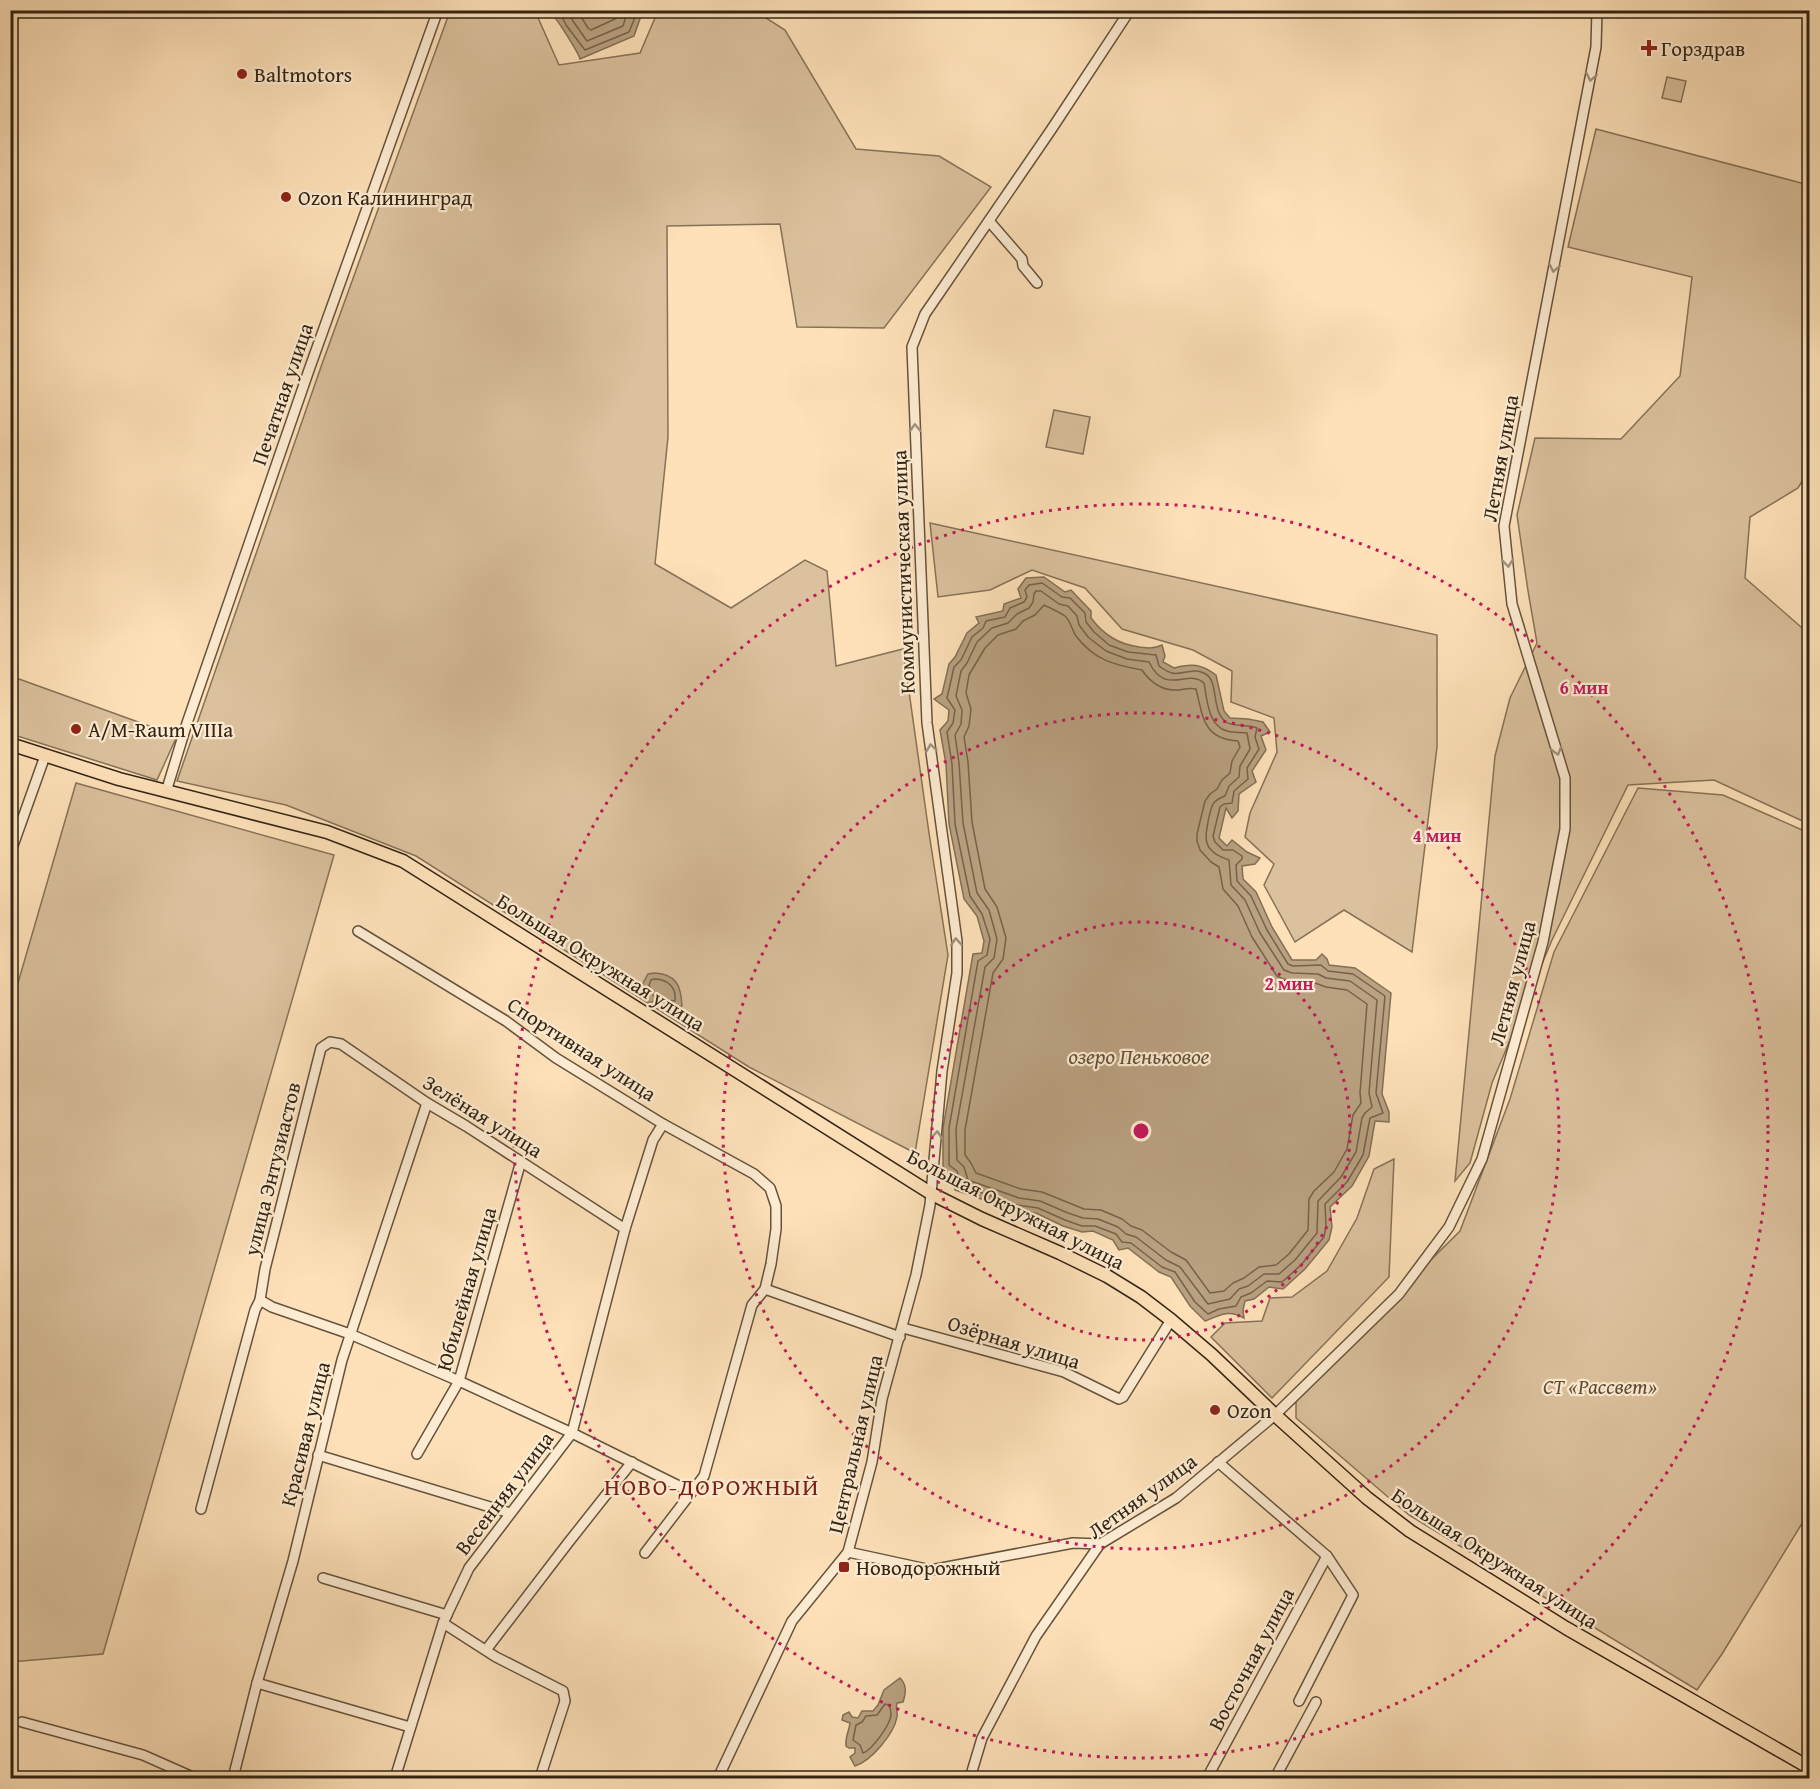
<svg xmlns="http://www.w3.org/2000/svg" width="1820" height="1789" viewBox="0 0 1820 1789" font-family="'Gentium Book Plus',serif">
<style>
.green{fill:#dbc19d;stroke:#867258;stroke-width:1.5}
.water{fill:#b9a181;stroke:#836f55;stroke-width:1.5}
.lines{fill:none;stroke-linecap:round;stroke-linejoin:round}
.shore{stroke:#76624a;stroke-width:1.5}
.minor-casing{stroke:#65533d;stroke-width:12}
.major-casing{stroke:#322414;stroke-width:15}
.minor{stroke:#feecd2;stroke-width:9}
.major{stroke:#fee1b9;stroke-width:12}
.oneway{stroke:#a2927c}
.ring{fill:none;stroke:#c2185b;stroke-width:3;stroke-dasharray:3 6}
.poi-dot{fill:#8f2418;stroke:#feecd2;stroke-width:2}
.labels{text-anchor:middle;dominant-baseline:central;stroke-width:4.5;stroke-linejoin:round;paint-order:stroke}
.poi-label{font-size:21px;fill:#322414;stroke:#feecd2;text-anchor:start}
.street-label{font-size:21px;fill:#322414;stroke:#feecd2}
.park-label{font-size:21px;font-style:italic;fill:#5c4b36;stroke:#feecd2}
.water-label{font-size:22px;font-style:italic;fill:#61503a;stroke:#feecd2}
.quarter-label{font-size:24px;letter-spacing:1.5px;fill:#7a1f14;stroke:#feecd2}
.centre{fill:#c2185b;stroke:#feecd2;stroke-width:3}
.ring-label{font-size:18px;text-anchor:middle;font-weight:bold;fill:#c2185b;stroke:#feecd2;stroke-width:4.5;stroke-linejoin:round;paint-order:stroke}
</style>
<rect width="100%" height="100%" fill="#fee1b9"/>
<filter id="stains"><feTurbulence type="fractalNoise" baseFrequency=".00333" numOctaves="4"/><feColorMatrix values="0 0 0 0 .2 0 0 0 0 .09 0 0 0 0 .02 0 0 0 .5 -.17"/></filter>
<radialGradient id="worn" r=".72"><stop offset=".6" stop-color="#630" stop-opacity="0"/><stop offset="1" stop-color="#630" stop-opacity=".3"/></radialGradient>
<g class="green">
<path d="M450,11H535L559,65L640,53L655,18L662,11H755L785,30L856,149L939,156L991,187L884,328L797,327L780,224L667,226L668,437L655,564L731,608L805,560L827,571L836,666L903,649L929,833L948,955L915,1153L749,1067L416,856L286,805L177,781L322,364Z"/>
<path d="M1667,77L1686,81L1681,102L1662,98Z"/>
<path d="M1596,129L1809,185V470L1798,488L1750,517L1745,578L1809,634V824L1714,780L1628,785L1552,940L1492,1083L1470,1163L1455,1181L1495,756L1510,698L1537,643L1528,591L1517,515L1535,438L1621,439L1680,376L1692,277L1568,247Z"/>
<path d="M1054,410L1090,417L1083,454L1046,447Z"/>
<path d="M930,523L1437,635V747L1412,952L1344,910L1295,942L1264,885L1274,864L1245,837L1250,813L1277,752L1274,718L1231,702L1232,671L1193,650L1122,629L1085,588L1032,570L990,590L938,597Z"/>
<path d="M11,678L19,679L177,736L157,780L11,734Z"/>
<path d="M76,783L334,855L103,1654L11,1662V1007Z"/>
<path d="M1638,788L1723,795L1809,833V1512L1722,1654L1697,1690L1409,1515L1296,1418V1394L1460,1231L1510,1099L1554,952Z"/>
<path d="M1394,1159L1389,1277L1272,1398L1211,1337L1225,1323L1262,1321L1270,1298L1292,1297L1327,1271L1357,1218L1374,1169Z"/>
</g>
<g class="water">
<path d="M549,11V10L647,11L641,16L634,36L580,59C578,52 555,15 549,11Z"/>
<path d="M1044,577L1065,592L1071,590L1091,611V618C1104,635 1118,644 1139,647C1148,648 1153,649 1162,645L1165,656L1163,662L1174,668C1192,663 1201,664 1216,675L1224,711L1230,718L1248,719L1263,722L1270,732L1261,736L1266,750L1252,771L1256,782L1239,794L1238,811L1232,818L1226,808L1219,838L1227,846L1232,840L1247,852L1260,858L1255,864L1242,866L1243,879L1256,892L1272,927L1292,960H1316L1322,954L1327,959L1329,965L1355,968L1391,993L1382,1094L1389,1112V1122L1375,1121L1369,1156L1352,1186L1330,1207L1332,1227L1329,1240L1305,1269L1283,1289L1269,1287L1254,1299L1245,1301L1243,1310L1244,1318C1228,1309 1221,1315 1205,1321L1190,1306L1171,1277L1159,1272L1128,1248L1119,1250L1113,1240L1093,1231L1082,1232L1063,1226L1036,1213L1016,1211L955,1190L952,1174L943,1170V1128L973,954L982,953L984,941L977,916L964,899L949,824L946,764L940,730L948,721L949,710L934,699L942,694L949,664L955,657L967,633L979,623L976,617L1003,611L1004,604L1021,598L1018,589L1026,578Z"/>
<path d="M654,973C676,974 681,985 682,1006C671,1009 663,1008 654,1001L648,1003L645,991L641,987L648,974Z"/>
<path d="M900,1678C907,1685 906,1693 903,1702L897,1703C895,1709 898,1711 897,1717C894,1734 871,1761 855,1766L850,1757L855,1753V1748H849L846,1746C845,1737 849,1731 850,1723L842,1720L843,1715L849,1712L852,1717L858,1718L862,1711H873L878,1705L884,1690Z"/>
</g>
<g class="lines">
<g class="shore">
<path d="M559,10L566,25L585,50L629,32L638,10"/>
<path d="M567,10L573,21L587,41L623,26L628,10"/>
<path d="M577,10L588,28L591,30L615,19L619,10"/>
<path d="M1042,583L1062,597L1070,598L1085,613L1086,622L1094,632L1109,645L1128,652L1156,655L1159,666C1163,669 1167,672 1172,673C1181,676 1192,667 1204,673C1220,680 1210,710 1226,722C1232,727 1249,724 1257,728L1255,737L1259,749L1247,768L1248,779L1234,791L1232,803L1224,804L1220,807L1213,836L1215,842L1223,850H1233L1242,856V859L1236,865L1237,881L1251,896L1267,930L1288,964L1293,966L1321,965L1328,971L1353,974L1385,996L1376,1093L1383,1113L1370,1118L1363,1155L1347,1182L1325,1204L1326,1226L1324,1237L1301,1265L1282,1282L1267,1281L1251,1293L1241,1297L1236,1306L1219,1309L1208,1314L1195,1302L1175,1272L1162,1267L1131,1243L1122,1242L1116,1234L1095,1226H1082L1065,1220L1038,1208L1017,1205L962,1186L957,1171L949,1165V1128L978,961L987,955L990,939L982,914L970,896L955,824L952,764L947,732L953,723L955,710L947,698L954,667L961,660L972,637L983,628L986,621L1005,617L1010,608L1024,602L1027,597L1025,590L1029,585Z"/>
<path d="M1036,591H1041L1059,604L1068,606L1077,616L1079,625L1088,637L1106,651L1127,659L1149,662C1166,697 1188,668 1204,683C1207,699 1208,726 1227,731C1233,733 1241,732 1247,733L1250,749L1240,766L1239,777L1229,786L1225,796C1220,798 1216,799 1213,804C1210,810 1204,836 1207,843C1210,853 1221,857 1229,860L1231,885L1245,900L1260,933L1284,970L1292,973L1318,974L1326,978L1350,981L1377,1000L1369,1093L1372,1107L1365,1113L1362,1118L1356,1152L1341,1177L1318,1201L1317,1233L1295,1260L1279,1274H1264L1248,1286L1239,1289L1230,1299L1208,1304L1180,1267L1166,1260L1136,1237L1126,1234L1118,1227L1098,1219L1083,1218L1068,1213L1040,1201L1019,1198L968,1180L964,1167L957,1160L956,1129L985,967L994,958L997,939L989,910L977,893L963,823L959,763L955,735L961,724L962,710L956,696L961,671L967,663L977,642L992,628L1008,623L1017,614L1029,608L1033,602L1034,594Z"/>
<path d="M1044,605C1050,608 1059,612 1065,616C1070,620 1072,630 1076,636C1094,660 1114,665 1142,670C1149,681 1162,691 1176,690C1183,690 1188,687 1196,689C1203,717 1203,739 1238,741L1240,747L1232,761L1230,773L1222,780L1217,789L1210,794L1205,801L1197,834V841L1200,850L1211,862L1219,867L1223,889L1238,906L1252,937L1277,976L1289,982L1315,983L1326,987L1347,990L1367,1004L1360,1093L1361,1103L1353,1115L1347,1149L1334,1172L1314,1191L1309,1199L1308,1230L1289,1254L1276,1265L1259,1267L1244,1278L1233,1283L1224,1291L1210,1293L1186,1260L1171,1252L1142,1230L1131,1226L1122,1219L1101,1210L1084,1209L1042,1192L1021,1189L976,1173L971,1163L965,1155V1130L993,973L1003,959L1006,938L997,907L985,889L972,822L968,762L964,737L969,726L971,709L966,693L969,675L985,648L998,635L1016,629L1023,621L1035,615Z"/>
<path d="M654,979C667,979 677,987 675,1001L663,1000L653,995L649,985L651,980Z"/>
<path d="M885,1704L889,1705C890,1707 891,1713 891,1715C890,1725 872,1750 863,1753L860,1745L853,1740L856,1725L862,1722L866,1716L877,1715Z"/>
</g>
<defs>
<g id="minor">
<path d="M989,221L1022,259L1023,266L1037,283"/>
<path d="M166,792L187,723L309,370L438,10"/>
<path d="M10,854L45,756"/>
<path d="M358,931L506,1021L556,1058L663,1124L754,1174L770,1188L776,1206V1229L771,1264L765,1289L752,1305L704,1476L645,1553"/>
<path d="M765,1289L900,1337"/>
<path d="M260,1300L265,1269L321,1048L330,1042L341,1044L427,1103L466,1126L625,1229"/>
<path d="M903,1328L1064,1372L1119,1399L1123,1397L1171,1320"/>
<path d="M417,1454L459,1381L521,1161"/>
<path d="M318,1455L510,1513"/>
<path d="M1218,1462L1327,1556L1353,1595L1299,1701"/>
<path d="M201,1509L255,1310L260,1300L272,1307L350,1334L459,1381L572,1433L691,1492"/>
<path d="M848,1552L931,1570L1073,1543L1100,1544"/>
<path d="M323,1578L447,1615"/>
<path d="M443,1623L496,1657L563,1691L565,1701L540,1778"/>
<path d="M486,1650L568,1543L632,1462"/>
<path d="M257,1683L410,1727"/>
<path d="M22,1722L143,1755L195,1778"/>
<path d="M233,1778L257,1683L293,1561L342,1360L427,1103"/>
<path d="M395,1778L443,1623L469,1568L572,1433L625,1229L653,1140L663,1124"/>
<path d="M718,1778L792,1621L848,1552L872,1462L882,1399L916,1275L930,1205L942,1071L957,973V941L927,723L912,347L925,314L1051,130L1130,10"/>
<path d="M970,1778L982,1738L1036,1636L1100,1544L1176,1498L1275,1415L1399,1294L1449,1227L1482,1159L1543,942L1565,829V778L1512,604L1504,526L1596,47L1597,10"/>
<path d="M1207,1778L1327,1556"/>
<path d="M1275,1778L1316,1702"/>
</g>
<path id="major" d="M10,744L119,779L327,832L403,861L932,1194L982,1219L1060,1253L1107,1276L1141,1297L1171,1320L1212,1355L1275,1415L1367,1498L1410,1531L1566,1628L1810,1768"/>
</defs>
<use href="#minor" class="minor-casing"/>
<use href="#major" class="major-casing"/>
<use href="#minor" class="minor"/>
<use href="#major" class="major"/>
</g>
<defs><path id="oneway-chevron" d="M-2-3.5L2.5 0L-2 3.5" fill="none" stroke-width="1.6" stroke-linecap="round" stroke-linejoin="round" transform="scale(1.5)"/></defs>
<g class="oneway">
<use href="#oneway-chevron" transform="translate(1591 77) rotate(101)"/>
<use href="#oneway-chevron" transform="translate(1554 268) rotate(101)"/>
<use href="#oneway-chevron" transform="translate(915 428) rotate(-92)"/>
<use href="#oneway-chevron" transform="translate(1508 563) rotate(84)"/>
<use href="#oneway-chevron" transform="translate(931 748) rotate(-98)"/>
<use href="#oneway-chevron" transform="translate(1557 751) rotate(74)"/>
<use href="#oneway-chevron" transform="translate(956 942) rotate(-94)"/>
<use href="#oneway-chevron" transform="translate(937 1135) rotate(-85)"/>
</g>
<g class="ring">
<circle cx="1141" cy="1131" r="209"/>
<circle cx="1141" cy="1131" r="418"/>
<circle cx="1141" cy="1131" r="627"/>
</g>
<g class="poi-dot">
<path d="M1646 39h6v6h6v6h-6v6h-6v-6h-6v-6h6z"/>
<circle cx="242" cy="74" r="6"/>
<circle cx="286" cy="197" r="6"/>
<circle cx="76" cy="729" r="6"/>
<circle cx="1215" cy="1410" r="6"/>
<rect x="838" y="1561" width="12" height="12" rx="3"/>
</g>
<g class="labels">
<g class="poi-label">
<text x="1661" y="48">Горздрав</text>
<text x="254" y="74">Baltmotors</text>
<text x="298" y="197">Ozon Калининград</text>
<text x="88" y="729">A/M-Raum VIIIa</text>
<text x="1227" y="1410">Ozon</text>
<text x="856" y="1567">Новодорожный</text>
</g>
<g class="street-label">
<text transform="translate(282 394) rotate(-71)">Печатная улица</text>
<text transform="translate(1500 458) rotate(-80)">Летняя улица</text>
<text transform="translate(903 572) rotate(-92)">Коммунистическая улица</text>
<text transform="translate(601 962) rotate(32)">Большая Окружная улица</text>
<text transform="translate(1512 983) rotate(-75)">Летняя улица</text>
<text transform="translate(582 1049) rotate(33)">Спортивная улица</text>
<text transform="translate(483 1116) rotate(32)">Зелёная улица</text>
<text transform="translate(272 1169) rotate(-76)">улица Энтузиастов</text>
<text transform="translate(1016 1209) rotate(27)">Большая Окружная улица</text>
<text transform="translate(466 1289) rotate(-74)">Юбилейная улица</text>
<text transform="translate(1014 1342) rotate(17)">Озёрная улица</text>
<text transform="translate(305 1434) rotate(-76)">Красивая улица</text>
<text transform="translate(855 1444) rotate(-77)">Центральная улица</text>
<text transform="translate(504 1493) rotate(-53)">Весенняя улица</text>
<text transform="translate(1142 1496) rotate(-36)">Летняя улица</text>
<text transform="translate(1495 1558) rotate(33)">Большая Окружная улица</text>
<text transform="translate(1251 1659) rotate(-62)">Восточная улица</text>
</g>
<g class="park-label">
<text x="1600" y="1386">СТ «Рассвет»</text>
</g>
<g class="water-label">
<text x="1139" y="1056">озеро Пеньковое</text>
</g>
<g class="quarter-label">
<text x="712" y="1486">НОВО-ДОРОЖНЫЙ</text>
</g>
</g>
<circle cx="1141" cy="1131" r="9" class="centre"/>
<g class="ring-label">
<text x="1584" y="694">6 мин</text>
<text x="1437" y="842">4 мин</text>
<text x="1289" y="990">2 мин</text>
</g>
<rect width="1820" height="1789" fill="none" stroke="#fee1b9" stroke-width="36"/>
<rect x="12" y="12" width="1796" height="1765" fill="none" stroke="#322414" stroke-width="3"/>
<rect x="18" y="18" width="1784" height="1753" fill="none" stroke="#322414" stroke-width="1.5"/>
<rect width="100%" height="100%" filter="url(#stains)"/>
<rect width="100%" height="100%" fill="url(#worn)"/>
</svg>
